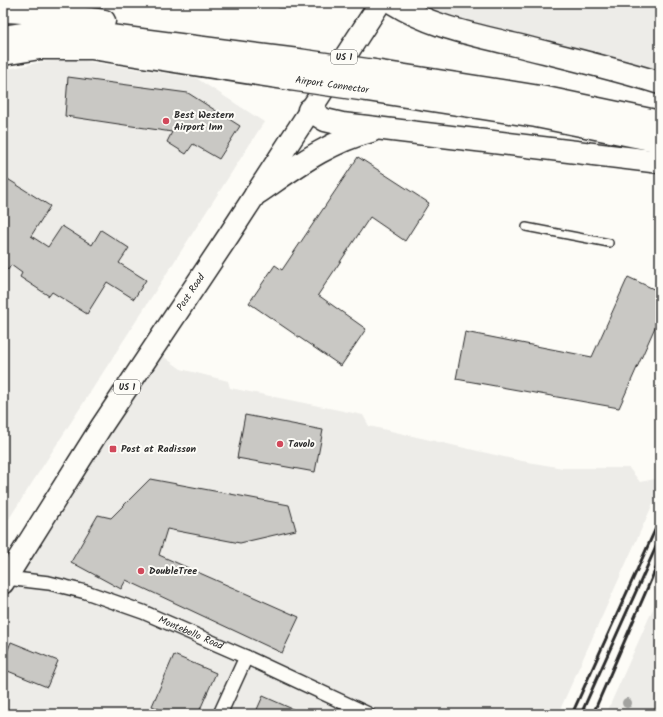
<svg xmlns="http://www.w3.org/2000/svg" width="663" height="717" viewBox="0 0 663 717" font-family="Kalam,sans-serif">
<style>
.built{fill:#edece8}
.building{fill:#c9c8c4;stroke:#2b2b2b}
.lines{fill:none;stroke-linecap:round;stroke-linejoin:round}
.service-casing{stroke:#2b2b2b;stroke-width:10}
.minor-casing{stroke:#2b2b2b;stroke-width:16}
.primary-casing{stroke:#2b2b2b;stroke-width:24}
.motorway-casing{stroke:#2b2b2b;stroke-width:25}
.service{stroke:#fdfcf7;stroke-width:7}
.minor{stroke:#fdfcf7;stroke-width:13}
.primary{stroke:#fdfcf7;stroke-width:21}
.motorway{stroke:#fdfcf7;stroke-width:22}
.rail{stroke:#2b2b2b;stroke-width:3}
.motorway-bridge-casing{stroke:#2b2b2b;stroke-width:25;stroke-linecap:butt}
.motorway-bridge{stroke:#fdfcf7;stroke-width:22}
.tree{fill:#a2a29f}
.poi-dot{fill:#d1495b;stroke:#fdfcf7;stroke-width:1.5}
.labels{text-anchor:middle;dominant-baseline:central;stroke-width:4;stroke-linejoin:round;paint-order:stroke}
.shield{fill:#fdfcf7;stroke:#6a6a68;stroke-width:1}
.shield-label{font-size:9px;font-weight:bold;fill:#2b2b2b}
.street-label{font-size:10px;fill:#2b2b2b;stroke:#fdfcf7}
.poi-label{font-size:10px;font-weight:bold;fill:#2b2b2b;stroke:#fdfcf7;text-anchor:start}
</style>
<rect width="100%" height="100%" fill="#fdfcf7"/>
<filter id="ink" filterUnits="userSpaceOnUse"><feTurbulence type="fractalNoise" baseFrequency=".025" numOctaves="2"/><feDisplacementMap in="SourceGraphic" scale="8" xChannelSelector="R" yChannelSelector="G"/><feConvolveMatrix kernelMatrix="1 2 1 2 8 2 1 2 1" color-interpolation-filters="sRGB"/></filter>
<g filter="url(#ink)">
<g class="built">
<path d="M402,3H660V79Z"/>
<path d="M78,60L196,78L264,122L3,528V70L41,62Z"/>
<path d="M153,349L181,369L228,381L230,388L363,415L369,426L522,461L563,468H629L640,482L660,478V488L558,714H3V578Z"/>
<path d="M660,593V714H606Z"/>
</g>
<g class="building">
<path d="M68,77L188,93L240,126L219,159L193,144L186,154L167,142L172,132L65,116Z"/>
<path d="M358,157L429,203L405,241L370,217L318,295L366,329L341,366L249,303L275,265L282,270Z"/>
<path d="M3,176L50,206L31,236L48,247L62,226L92,245L101,230L129,248L119,263L146,280L134,299L107,282L87,314L52,292L49,296L20,277L22,273L11,265L8,270L3,266Z"/>
<path d="M628,277L660,292V316L619,408L456,379L465,332L592,357Z"/>
<path d="M245,415L323,430L315,472L237,458Z"/>
<path d="M150,479L289,505L296,530L240,543L167,529L159,555L299,617L282,653L126,580L121,589L71,562L98,515L111,518Z"/>
<path d="M11,642L58,661L47,687L3,669V662Z"/>
<path d="M174,655L216,673L198,714H170L152,706Z"/>
<path d="M263,696L297,711L295,714H255Z"/>
</g>
<g class="lines">
<defs>
<g id="service">
<path d="M280,3H300"/>
<path d="M526,227L609,243"/>
</g>
<g id="minor">
<path id="s1" d="M6,578L49,583L86,592L143,612L246,657L368,714"/>
<path d="M220,714L246,657"/>
</g>
<g id="primary">
<path id="s2" d="M3,583L101,427L229,235L380,3"/>
</g>
<g id="motorway">
<path d="M393,3C431,27 473,34 516,45C564,57 612,68 660,83"/>
<path d="M6,11L55,14L104,21"/>
<path d="M3,37L37,32H79L298,60"/>
<path d="M3,54L40,48H91L290,79"/>
<path d="M374,71L546,98L660,122"/>
<path d="M367,90L536,116L660,141"/>
<path d="M309,110L325,120L342,124L660,162"/>
<path d="M256,194C293,169 327,142 371,131"/>
</g>
</defs>
<use href="#service" class="service-casing"/>
<use href="#minor" class="minor-casing"/>
<use href="#primary" class="primary-casing"/>
<use href="#motorway" class="motorway-casing"/>
<use href="#service" class="service"/>
<use href="#minor" class="minor"/>
<use href="#primary" class="primary"/>
<use href="#motorway" class="motorway"/>
<g class="rail">
<path d="M572,714L660,519"/>
<path d="M581,714L660,538"/>
<path d="M593,714L660,559"/>
</g>
<defs>
<g id="motorway-bridge">
<path d="M298,60L374,71"/>
<path d="M290,79L367,90"/>
</g>
</defs>
<use href="#motorway-bridge" class="motorway-bridge-casing"/>
<use href="#motorway-bridge" class="motorway-bridge"/>
</g>
<circle class="tree" cx="627" cy="703" r="5"/>
</g>
<g class="poi-dot">
<circle cx="166" cy="121" r="4"/>
<circle cx="280" cy="444" r="4"/>
<rect x="109" y="445" width="8" height="8" rx="2"/>
<circle cx="141" cy="571" r="4"/>
</g>
<g class="labels">
<g class="shield">
<rect x="331" y="50" width="26" height="14" rx="3"/>
<rect x="114" y="380" width="26" height="14" rx="3"/>
</g>
<g class="shield-label">
<text x="344" y="57">US 1</text>
<text x="127" y="387">US 1</text>
</g>
<g class="street-label">
<text transform="translate(332 85) rotate(8)">Airport Connector</text>
<text stroke="none"><textPath href="#s2" startOffset="346">Post Road</textPath></text>
<text stroke="none"><textPath href="#s1" startOffset="194">Montebello Road</textPath></text>
</g>
<g class="poi-label">
<text x="174" y="115">Best Western<tspan x="174" dy="12">Airport Inn</tspan></text>
<text x="288" y="444">Tavolo</text>
<text x="121" y="449">Post at Radisson</text>
<text x="149" y="571">DoubleTree</text>
</g>
</g>
<rect width="663" height="717" fill="none" stroke="#fdfcf7" stroke-width="16"/>
<rect x="8" y="8" width="647" height="701" fill="none" stroke="#2b2b2b" stroke-width="1.5" filter="url(#ink)"/>
</svg>
